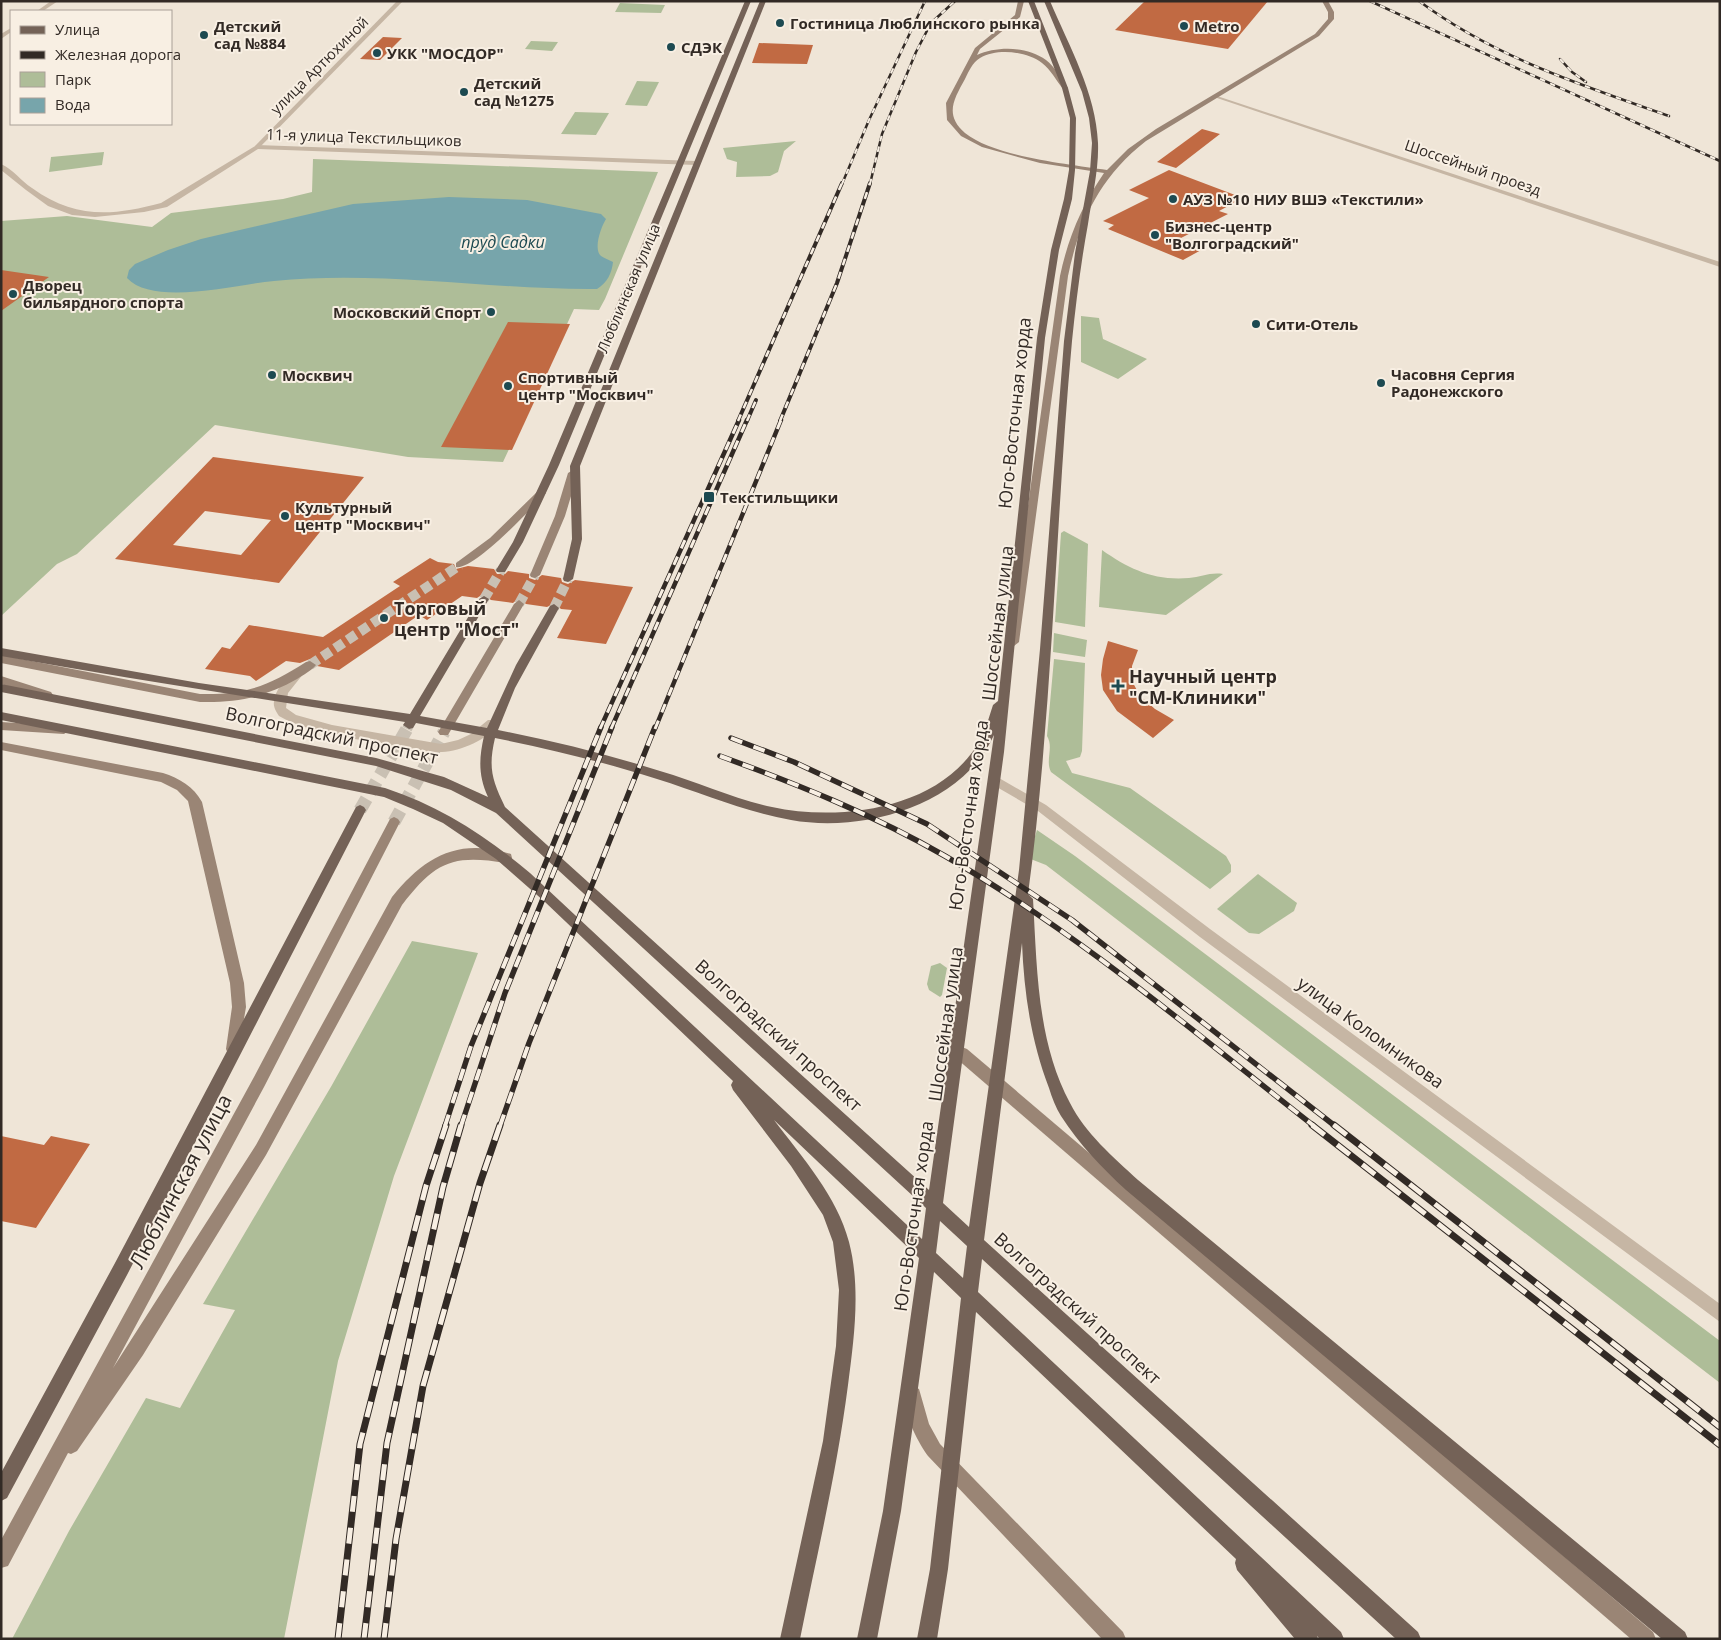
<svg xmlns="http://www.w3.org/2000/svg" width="1721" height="1640" viewBox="0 0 1721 1640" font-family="'Open Sans',sans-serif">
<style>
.green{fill:#aebd98}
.water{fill:#77a5ab}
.building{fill:#c16a43;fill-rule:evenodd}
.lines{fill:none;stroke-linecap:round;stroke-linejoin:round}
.secondary-tunnel-far1{stroke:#c9c0b3;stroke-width:10;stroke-dasharray:10 5;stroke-linecap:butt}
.secondary-tunnel{stroke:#c9c0b3;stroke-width:13;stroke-dasharray:13 7;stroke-linecap:butt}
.primary-tunnel-far1{stroke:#c9c0b3;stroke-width:10;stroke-dasharray:10 5;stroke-linecap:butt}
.primary-tunnel{stroke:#c9c0b3;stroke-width:13;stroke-dasharray:13 7;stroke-linecap:butt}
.minor{fill:#c6b6a4;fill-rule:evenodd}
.tertiary{fill:#c6b6a4;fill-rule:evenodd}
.secondary{fill:#9a8575;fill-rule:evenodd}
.primary{fill:#746257;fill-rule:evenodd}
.rail-far4-casing{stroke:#322a25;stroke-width:2.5}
.rail-far3-casing{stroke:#322a25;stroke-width:4}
.rail-far2-casing{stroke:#322a25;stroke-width:4.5}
.rail-far1-casing{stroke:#322a25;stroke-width:5.5}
.rail-casing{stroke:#322a25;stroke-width:7}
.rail-far4{stroke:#f8efe3;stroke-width:2;stroke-dasharray:5.5;stroke-linecap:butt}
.rail-far3{stroke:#f8efe3;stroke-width:2.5;stroke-dasharray:7;stroke-linecap:butt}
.rail-far2{stroke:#f8efe3;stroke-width:3;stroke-dasharray:9;stroke-linecap:butt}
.rail-far1{stroke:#f8efe3;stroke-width:4;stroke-dasharray:12;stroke-linecap:butt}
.rail{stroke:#f8efe3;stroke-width:5;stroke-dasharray:16;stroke-linecap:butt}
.poi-dot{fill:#1d4a51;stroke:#f8efe3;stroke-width:2}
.labels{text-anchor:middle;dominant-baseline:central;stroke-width:4;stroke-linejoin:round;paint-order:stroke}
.far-poi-label{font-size:15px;font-weight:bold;fill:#322a25;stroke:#f8efe3;text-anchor:start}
.far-street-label{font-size:15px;fill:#322a25;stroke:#f8efe3}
.far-water-label{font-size:16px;font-style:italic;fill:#1d4a51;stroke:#f8efe3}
.street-label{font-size:18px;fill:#322a25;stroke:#f8efe3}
.poi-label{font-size:18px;font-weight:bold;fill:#322a25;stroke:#f8efe3;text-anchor:start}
.near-street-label{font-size:21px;fill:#322a25;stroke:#f8efe3}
</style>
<rect width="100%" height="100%" fill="#efe5d7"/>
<g class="green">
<path d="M620,3L665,5L661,13L615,12Z"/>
<path d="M531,41L558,42L552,51L525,49Z"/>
<path d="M637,81L659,82L647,106L625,105Z"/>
<path d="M575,112L609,113L596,135L561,134Z"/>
<path d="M796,141L784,151L778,172L770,176L736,177L737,162L727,159L723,148Z"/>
<path d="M104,152L102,165L49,172L51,157Z"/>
<path d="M313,159L658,172L605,299L599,310L574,309L503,462L408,457L215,425L77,554L57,564L1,616V221L67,216L152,227L171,213L283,199L312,192Z"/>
<path d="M1081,316L1099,318L1103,339L1147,359L1118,379L1081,362Z"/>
<path d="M1064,531L1088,544L1085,627L1055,622L1061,533Z"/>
<path d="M1102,550C1129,569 1154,581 1189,578C1201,577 1210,572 1223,574L1166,615L1099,607Z"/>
<path d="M1054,633L1087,640L1085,657L1053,652Z"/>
<path d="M1054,659L1085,663L1082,751L1080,757L1066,761L1072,773L1130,788L1226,856L1231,865V872L1210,889L1051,772C1045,761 1054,747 1047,736Z"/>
<path d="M1037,830L1075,856L1720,1341V1383L1046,865L1028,858Z"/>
<path d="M1258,874L1297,903L1294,911L1259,934L1249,933L1217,909Z"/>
<path d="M412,941L478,953L394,1176L338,1361L284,1639H12L69,1531L146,1398L180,1408L235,1310L203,1304L332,1085Z"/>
<path d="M940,963L947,968L942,995L940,997L929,990L927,984L931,966Z"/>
</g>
<path class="water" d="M449,197L527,200L601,214L606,219C601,227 593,249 601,256C604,258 609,260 613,262C612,273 607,283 597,289C490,290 381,270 274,281C237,284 154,307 127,278L129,270L135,264L168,250L201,239L353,204Z"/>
<g class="building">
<path d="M1145,1H1268L1228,49L1115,30Z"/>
<path d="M383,37L402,38L380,60L360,59Z"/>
<path d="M759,43L813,45L807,64L752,63Z"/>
<path d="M1202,129L1220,134L1176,168L1157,162Z"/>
<path d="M1169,170L1243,198L1219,211L1228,214L1179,239L1203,249L1183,260L1108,229L1114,225L1103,221L1149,198L1129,190Z"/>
<path d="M1,270L49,277L1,311Z"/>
<path d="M508,322L570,324L512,450L441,447Z"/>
<path d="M213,457L364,477L279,583L115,559ZM205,511L271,520L241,555L173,545Z"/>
<path d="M430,558L438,562L454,564L456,569L468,566L494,569L497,574H505L508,571L529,574V578L535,580L542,575L561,578L562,582L568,584L575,580L633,587L606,644L557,638L572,610L561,609L555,603L547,607L526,604L519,598L513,603L491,600L483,594L477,598L462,596L427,620L419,615L339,670L317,666V663L310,659L300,663L286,661L256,681L250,676L205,669L222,647L230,649L249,625L323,637L400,586L393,582Z"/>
<path d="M1108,641L1138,650L1132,666V681L1140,696L1155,709L1174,720L1153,738L1117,711L1103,690L1101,675L1103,659Z"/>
<path d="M1,1136L44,1145L51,1136L90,1144L36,1228L1,1221Z"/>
</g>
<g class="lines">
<g class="secondary-tunnel-far1">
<path d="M519,604L535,575"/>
<path d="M310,665L460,565"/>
</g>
<path class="secondary-tunnel" d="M394,822L444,732"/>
<g class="primary-tunnel-far1">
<path d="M484,599L501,570"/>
<path d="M554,608L568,579"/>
<path d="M407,729L409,725"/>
</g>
<path class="primary-tunnel" d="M360,810L408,727"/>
<g class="minor">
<path d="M51,1H58L43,11H37Z"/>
<path d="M397,1H403L259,148H255V146Z"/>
<path d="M11,28V32L1,39V34Z"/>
<path d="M1214,95L1720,262V267L1214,97Z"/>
<path d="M298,669L304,673L288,693L286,708L296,715L332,725L441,744L458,740L471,734L488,720H496L498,723C488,740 461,751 442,752C429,753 414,749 401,746C363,740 313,735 279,716C276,711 273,707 274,701C275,691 288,672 298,669Z"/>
<path d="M999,778L1046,805L1210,929L1720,1304V1322L1200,937L1038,811L995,786L993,783L995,780Z"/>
</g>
<path class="tertiary" d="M257,145L696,161L699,163L696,165L258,149L167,207L144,212L95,217L72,215L48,206L26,190L1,170V164C13,169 21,181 32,188C75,219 112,216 161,203Z"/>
<g class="secondary">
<path d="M1018,1H1024L1020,17L980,49L977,55C997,46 1027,46 1046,60C1055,67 1061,78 1068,88L1063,89C1056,80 1051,70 1042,63C1026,51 997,48 980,58C972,63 969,71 965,79C954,99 944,115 965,133C995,157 1068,164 1107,170L1128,149L1156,129L1315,34L1328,19V12L1322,1H1328L1334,12V19L1319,36L1146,141C1100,177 1080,219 1068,276L1019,642L1014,646L1009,642L1060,276C1068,238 1082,205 1104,173L1040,163L982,147L961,136L947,120L946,103L975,48L1015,15Z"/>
<path d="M573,470L578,473L565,516L540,575L535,578L531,577L530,575L555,516L568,473Z"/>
<path d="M541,490L546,493L544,495C531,509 473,571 456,567V563L490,538L538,491Z"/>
<path d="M519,600L524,604L448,735H440L438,732L440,729L514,604Z"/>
<path d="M1,655L200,694C245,695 269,686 306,662L310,661L316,665C311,671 303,675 297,679C266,697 236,703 200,702L1,663Z"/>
<path d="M1,676L51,692L53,695L47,699L1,684Z"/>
<path d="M1,722L64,726L70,730L64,734L1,730Z"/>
<path d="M1,742L163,773C179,778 194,787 202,802L244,983L246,1007L238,1054L233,1056L228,1054L226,1049L232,1007L230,983L188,801L177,790L161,782L1,750Z"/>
<path d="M394,817L398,819L400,822L264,1087L113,1368L256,1145L392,897C424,857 458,837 511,854L512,858L511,862L506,863C452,854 435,862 402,905L266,1155L143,1355L77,1451L71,1454L68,1453L8,1566L1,1568V1540L254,1077L390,819Z"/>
<path d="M962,1047L967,1049L1653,1632L1656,1639H1631L957,1059L955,1054L957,1049Z"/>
<path d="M913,1386L919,1389L929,1424L940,1444L1123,1632L1126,1639H1102L928,1456C917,1441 899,1407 907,1389Z"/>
</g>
<g class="primary">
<path d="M745,1H751L559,465L523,542L505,572H497L496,570L513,542L549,465Z"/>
<path d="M760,1H766L580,466L582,539L573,579L568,582L564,581L563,579L572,539L570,466Z"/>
<path d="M1028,1H1034L1068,88L1076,118L1075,170L1072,199L1059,250L1045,338L1004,752L943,1203L969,1227L1019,870L1040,649L1064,341L1075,253L1090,171L1092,143L1089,118L1082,92L1044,1H1050C1069,46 1096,93 1098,143C1099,169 1092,197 1088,224C1081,262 1076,302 1072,341C1055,525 1053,711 1028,894L1033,899C1037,967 1037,1042 1070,1103C1085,1133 1113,1157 1138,1180L1685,1632L1688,1639H1662L1126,1190C1102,1168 1079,1144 1061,1116C1056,1108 1052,1098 1049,1088C1031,1041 1024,993 1022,943L984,1240L1418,1632L1421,1639H1396L982,1259L978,1292L1341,1632L1344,1639H1320L1317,1636L1318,1639H1295L1237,1570L1235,1563L1236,1559L976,1312L948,1569L937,1639H917L930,1569L961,1298L934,1272L901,1511L877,1639H857L883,1511L919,1258L774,1120C802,1157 837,1196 849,1242C861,1288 854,1339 848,1385C837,1471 817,1554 800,1639H780L823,1441L836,1346L839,1290L833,1242L823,1215L791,1166L733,1090L731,1085L733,1081L545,902L496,859L443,823L413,809L384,797L1,720V712L385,788C440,806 486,836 530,873L922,1239L926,1208L496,813L451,790L376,766L1,692V684L376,758L444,777L488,797C478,775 479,758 484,736L416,723L413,728L409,729L403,725L405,722C270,700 136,680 1,656V648L199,683L410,714L479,599L484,596L489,599L420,716L487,728L516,665L550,606L554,604L559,608L515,688L498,730C553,741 607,754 660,771C698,782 734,799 772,807C841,822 942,809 980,740C986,729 989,717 993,705L998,701L1037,338L1051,250L1064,199L1069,170L1070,118L1062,88ZM994,735L929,1190L505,807C492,780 488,768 495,738C550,749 604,762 657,779C702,793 745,812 791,820C863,833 962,806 994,735ZM940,1221L967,1246L963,1278L936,1253Z"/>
<path d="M360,805L364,807L366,810L127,1275L7,1498L1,1501V1473L115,1263L356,807Z"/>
</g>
<defs>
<g id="rail-far4">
<path d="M1370,1L1720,161"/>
<path d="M1419,1C1494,57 1581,85 1669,116"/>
<path d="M1560,59L1572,72L1586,82"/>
<path d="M842,184L869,120L925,1"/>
<path d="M870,184L882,134L916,52L931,23L955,1"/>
</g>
<g id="rail-far3">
<path d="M738,421L842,183"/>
<path d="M747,421L756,400"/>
<path d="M780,421L837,283L870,183"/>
</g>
<g id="rail-far2">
<path d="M600,729L739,420"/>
<path d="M611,729L747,420"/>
<path d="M655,729L781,420"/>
</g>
<g id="rail-far1">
<path d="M731,738L794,762L927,824L1072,920L1335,1126"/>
<path d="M720,756C797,784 874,815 945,856C1077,932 1194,1032 1314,1126"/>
<path d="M445,1126L471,1046L601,727"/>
<path d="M461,1126L505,993L612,727"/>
<path d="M500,1126L529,1043L655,727"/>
</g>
<g id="rail">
<path d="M1312,1125L1720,1445"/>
<path d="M1334,1125L1720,1427"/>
<path d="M338,1639L360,1444L426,1186L446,1125"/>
<path d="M364,1639L387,1443L443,1187L461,1125"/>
<path d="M384,1639L396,1539L423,1386L480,1183L500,1125"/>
</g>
</defs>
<use href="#rail-far4" class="rail-far4-casing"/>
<use href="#rail-far3" class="rail-far3-casing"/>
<use href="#rail-far2" class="rail-far2-casing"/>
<use href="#rail-far1" class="rail-far1-casing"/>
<use href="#rail" class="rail-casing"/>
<use href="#rail-far4" class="rail-far4"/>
<use href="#rail-far3" class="rail-far3"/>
<use href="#rail-far2" class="rail-far2"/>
<use href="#rail-far1" class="rail-far1"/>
<use href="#rail" class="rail"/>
</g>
<g class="poi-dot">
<circle cx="780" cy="23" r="5"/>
<circle cx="1184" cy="26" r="5"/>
<circle cx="204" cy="35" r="5"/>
<circle cx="671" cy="47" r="5"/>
<circle cx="377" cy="53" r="5"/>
<circle cx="464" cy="92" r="5"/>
<circle cx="1173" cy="199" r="5"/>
<circle cx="1155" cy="235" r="5"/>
<circle cx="13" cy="294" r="5"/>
<circle cx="491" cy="312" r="5"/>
<circle cx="1256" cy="324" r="5"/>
<circle cx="272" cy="375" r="5"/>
<circle cx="1381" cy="383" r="5"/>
<circle cx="508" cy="386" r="5"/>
<rect x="703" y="491" width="12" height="12" rx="2.5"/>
<circle cx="285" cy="516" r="5"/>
<circle cx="384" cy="618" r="5"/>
<path d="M1115.5 678.5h5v5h5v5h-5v5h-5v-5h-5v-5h5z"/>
</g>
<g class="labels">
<g class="far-poi-label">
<text x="790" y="23">Гостиница Люблинского рынка</text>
<text x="214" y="26">Детский<tspan x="214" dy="17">сад №884</tspan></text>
<text x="1194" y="26">Metro</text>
<text x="681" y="47">СДЭК</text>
<text x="387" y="53">УКК "МОСДОР"</text>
<text x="474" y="83">Детский<tspan x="474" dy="17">сад №1275</tspan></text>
<text x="1183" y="199">АУЗ №10 НИУ ВШЭ «Текстили»</text>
<text x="1165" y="226">Бизнес-центр<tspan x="1165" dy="17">"Волгоградский"</tspan></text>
<text x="23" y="285">Дворец<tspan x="23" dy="17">бильярдного спорта</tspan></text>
<text x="481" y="312" text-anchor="end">Московский Спорт</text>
<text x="1266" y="324">Сити-Отель</text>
<text x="1391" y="374">Часовня Сергия<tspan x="1391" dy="17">Радонежского</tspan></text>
<text x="282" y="375">Москвич</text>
<text x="518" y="377">Спортивный<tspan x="518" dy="17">центр "Москвич"</tspan></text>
<text x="720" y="497">Текстильщики</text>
<text x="295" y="507">Культурный<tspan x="295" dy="17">центр "Москвич"</tspan></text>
</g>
<g class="far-street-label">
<text transform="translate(319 65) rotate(-45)">улица Артюхиной</text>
<text transform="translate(364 137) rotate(2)">11-я улица Текстильщиков</text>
<text transform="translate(1473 167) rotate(19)">Шоссейный проезд</text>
<text transform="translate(628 288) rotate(-67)">Люблинская улица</text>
</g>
<g class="far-water-label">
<text x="503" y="242">пруд Садки</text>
</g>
<g class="street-label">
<text transform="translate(1014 413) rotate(-84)">Юго-Восточная хорда</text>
<text transform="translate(997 623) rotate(-83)">Шоссейная улица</text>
<text transform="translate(332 735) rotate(12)">Волгоградский проспект</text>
<text transform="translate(968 815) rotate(-82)">Юго-Восточная хорда</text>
<text transform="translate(945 1024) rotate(-82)">Шоссейная улица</text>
<text transform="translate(1371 1032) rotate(36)">улица Коломникова</text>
<text transform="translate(779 1035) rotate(42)">Волгоградский проспект</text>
<text transform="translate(913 1216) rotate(-82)">Юго-Восточная хорда</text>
<text transform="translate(1078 1308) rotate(42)">Волгоградский проспект</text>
</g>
<g class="poi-label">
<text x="394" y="608">Торговый<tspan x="394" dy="21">центр "Мост"</tspan></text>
<text x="1129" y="676">Научный центр<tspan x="1129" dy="21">"СМ-Клиники"</tspan></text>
</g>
<g class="near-street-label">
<text transform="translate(180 1181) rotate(-62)">Люблинская улица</text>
</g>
</g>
<rect width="1721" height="1640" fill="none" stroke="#322a25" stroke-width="5"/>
<rect x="10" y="10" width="162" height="115" fill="#f8efe3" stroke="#a9a097"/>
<rect x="20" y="26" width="25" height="8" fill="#746257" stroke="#a9a097"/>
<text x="55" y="35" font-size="15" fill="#322a25">Улица</text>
<rect x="20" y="51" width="25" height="8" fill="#322a25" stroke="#a9a097"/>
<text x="55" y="60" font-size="15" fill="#322a25">Железная дорога</text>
<rect x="20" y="72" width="25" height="15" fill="#aebd98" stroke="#a9a097"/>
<text x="55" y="85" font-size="15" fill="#322a25">Парк</text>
<rect x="20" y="98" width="25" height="15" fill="#77a5ab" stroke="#a9a097"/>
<text x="55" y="110" font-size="15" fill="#322a25">Вода</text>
</svg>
